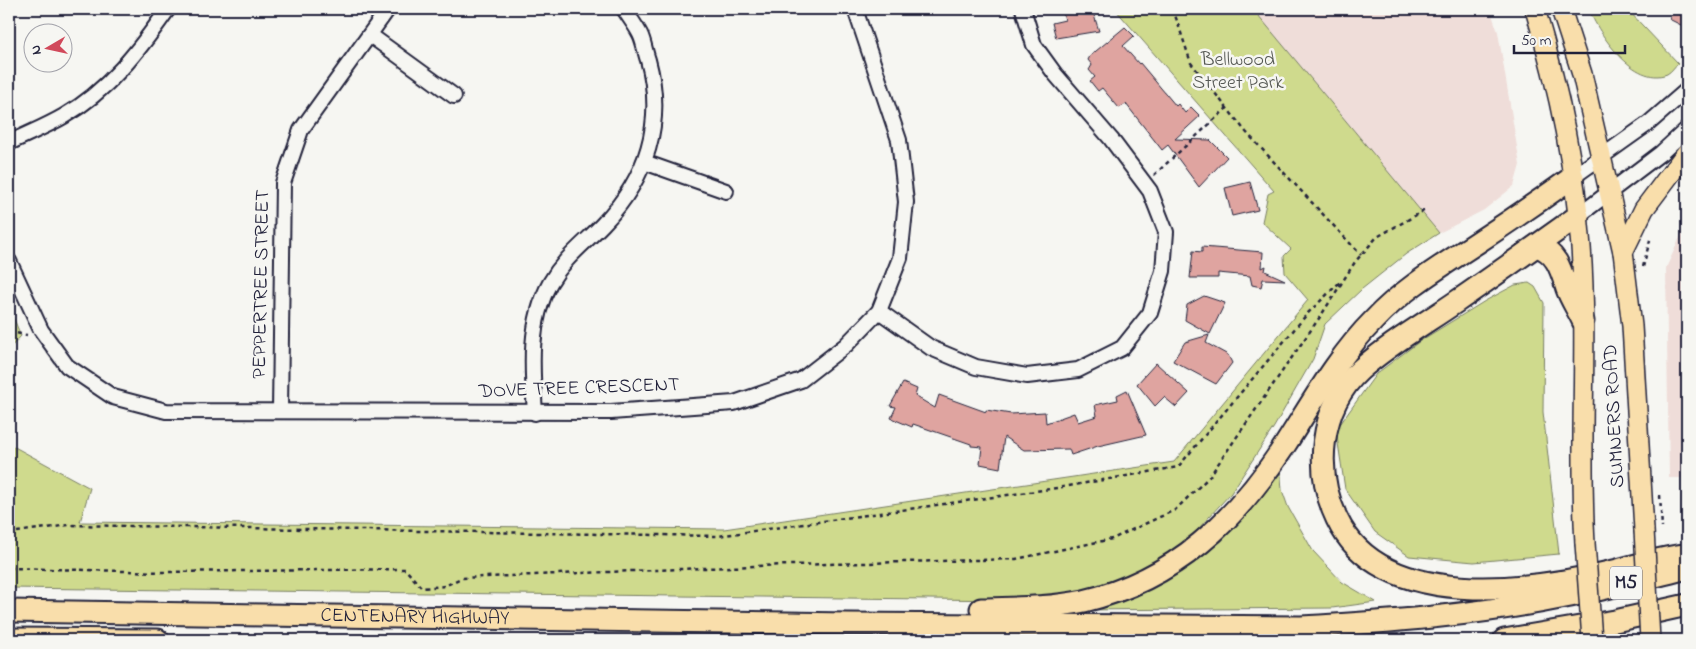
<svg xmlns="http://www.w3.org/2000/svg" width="1696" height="649" viewBox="0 0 1696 649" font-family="'Indie Flower',sans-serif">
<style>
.built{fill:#efddd9}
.green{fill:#cfda8d;stroke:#787e64}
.building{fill:#dfa4a0;stroke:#22223b}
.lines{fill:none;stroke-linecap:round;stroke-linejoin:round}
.minor-casing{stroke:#22223b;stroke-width:18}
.major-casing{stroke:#22223b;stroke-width:22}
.highway-casing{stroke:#22223b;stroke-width:25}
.path{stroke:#22223b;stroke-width:2.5;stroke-dasharray:4 4;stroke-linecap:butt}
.minor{stroke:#f6f6f2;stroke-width:14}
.major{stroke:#f9deab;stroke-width:19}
.highway{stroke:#f9deab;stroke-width:21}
.major-bridge-casing{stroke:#22223b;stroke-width:22;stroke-linecap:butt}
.path-bridge{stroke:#22223b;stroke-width:2.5;stroke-dasharray:4 4;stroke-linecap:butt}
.major-bridge{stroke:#f9deab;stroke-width:19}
.labels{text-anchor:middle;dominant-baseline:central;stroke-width:5;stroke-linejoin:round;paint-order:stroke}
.shield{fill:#f6f6f2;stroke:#626272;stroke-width:1}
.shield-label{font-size:19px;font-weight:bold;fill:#22223b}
.park-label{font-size:20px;fill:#565954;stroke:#f6f6f2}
.street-label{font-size:20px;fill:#22223b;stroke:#f6f6f2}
</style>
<rect width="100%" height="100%" fill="#f6f6f2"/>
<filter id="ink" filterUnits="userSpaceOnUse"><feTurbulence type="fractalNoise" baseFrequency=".02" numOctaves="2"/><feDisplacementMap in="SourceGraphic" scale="10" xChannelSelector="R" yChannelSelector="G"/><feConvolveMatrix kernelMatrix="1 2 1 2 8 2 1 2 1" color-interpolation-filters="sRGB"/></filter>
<g filter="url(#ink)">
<g class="built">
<path d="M1253,9H1490L1498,32L1520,165L1514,186L1484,210L1439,233Z"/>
<path d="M1687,222V478H1669L1666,268Z"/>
</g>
<g class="green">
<path d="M1115,9H1253L1439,233L1406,254L1362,289L1325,324L1313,359L1274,427L1231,493L1178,551L1122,581L1069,597L1012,600L9,588V444L90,488L80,522L724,529L1174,462L1308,300L1285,273L1284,256L1291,249L1262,222L1268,194L1274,191Z"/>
<path d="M1589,9H1627L1678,63C1675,66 1671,72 1667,74C1635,87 1598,34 1589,9Z"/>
<path d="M1529,283L1535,287L1544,303L1543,412L1559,554L1474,562L1409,556L1375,532L1345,489L1336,430L1376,374L1420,341L1485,301L1515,285Z"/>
<path d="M9,307L21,336L9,349Z"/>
<path d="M1280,464L1282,490L1288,507L1313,551L1342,582L1376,602L1332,608L1079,610L1154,585L1222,541L1248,510Z"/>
</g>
<g class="building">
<path d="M1062,9H1092L1099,31L1056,38L1052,23L1065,20Z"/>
<path d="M1674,9H1687V28L1669,19Z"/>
<path d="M1125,27L1134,36L1123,46L1139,64L1140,63L1176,106L1178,104L1185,113L1191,107L1200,116L1175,139L1210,140L1227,157L1199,187L1168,145L1162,150L1126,104L1119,108L1102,88L1098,91L1090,81L1095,77L1089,70L1092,65L1088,60L1090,56Z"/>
<path d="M1250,182L1258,210L1232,216L1225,188Z"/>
<path d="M1202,247L1263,252L1262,268L1266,266L1265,271L1285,280L1263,279L1261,287L1252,285L1250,276L1218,273V278H1190L1193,251L1202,252Z"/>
<path d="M1204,296L1225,303L1210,334L1185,320L1187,305Z"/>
<path d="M1209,335L1206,343L1228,355L1232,363L1216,384L1173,361L1185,342Z"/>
<path d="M1156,363L1189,393L1176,407L1164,397L1155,406L1137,384Z"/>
<path d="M903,383L917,389L915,396L935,408L939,395L986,412V410L1011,414L1045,412L1046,423L1074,413L1078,422L1097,416L1095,405L1118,400L1117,395L1127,390L1146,435L1098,446L1071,455L1069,449L1024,450L1004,437L1000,468L980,464L982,447L971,446V444L913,424L912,427L891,418L896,407L890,406Z"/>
</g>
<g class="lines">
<defs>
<g id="minor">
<path d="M370,35L454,96"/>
<path d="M9,143C27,134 47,126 64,116C108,91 140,49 168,9"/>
<path d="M644,162L726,191"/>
<path d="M1573,177L1649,123L1687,90"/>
<path d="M1578,216L1661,153L1687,129"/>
<path d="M9,261L41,330L67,366L113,397L166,411L611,412L734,403L801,380L846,345L879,311L900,258L906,202L899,140L855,9"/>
<path d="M879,311L931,348L976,367L1027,376L1078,370L1122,348L1150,313L1163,271L1166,232L1150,191L1111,139L1055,74L1034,45L1023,9"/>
<path d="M280,411L283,183L301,130L388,9"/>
<path d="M535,413C532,369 528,323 550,283C565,257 583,245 603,224C647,178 665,122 648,60C645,52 644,42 640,34C636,26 629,17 624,9"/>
</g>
<g id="major">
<path d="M1535,9C1558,86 1575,166 1581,247C1588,346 1579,445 1585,543"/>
<path d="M1561,9L1582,74L1623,252L1632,326L1644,530"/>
<path d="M1623,252L1644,209L1687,152"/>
</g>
<g id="highway">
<path d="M1578,216C1537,245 1497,274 1456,302C1424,324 1389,344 1360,370C1319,408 1314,471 1337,519C1362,572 1420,586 1474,588C1521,589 1568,582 1614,571C1637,565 1660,558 1685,555"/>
<path d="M1537,246C1557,253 1561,270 1567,289C1571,300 1578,310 1583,321"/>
<path d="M981,609C1015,608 1051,608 1084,601C1176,579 1235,521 1285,445C1312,403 1338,356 1374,320C1404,288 1442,266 1478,242C1510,221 1542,199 1573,177"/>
<path id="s1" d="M9,611L847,624L1301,627C1390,622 1478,615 1565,597C1606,589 1647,578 1687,568"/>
<path d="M9,639L158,640"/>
<path d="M1504,640L1615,621L1687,605"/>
</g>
</defs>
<use href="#minor" class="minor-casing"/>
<use href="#major" class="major-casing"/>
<use href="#highway" class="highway-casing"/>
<g class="path">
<path d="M1173,9L1191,63L1246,132L1361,255"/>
<path d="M1154,175L1227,108"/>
<path d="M1643,267L1651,236"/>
<path d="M9,332L27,335"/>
<path d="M9,533L69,525L718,536L1057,488L1178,467L1308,313L1342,280"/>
<path d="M9,568L163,572L405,569L422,588L445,586L461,578L754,566L1016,559L1112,539L1175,510L1209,477L1322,314L1355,262L1377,237L1427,209"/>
</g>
<use href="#minor" class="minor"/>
<use href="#major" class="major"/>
<use href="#highway" class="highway"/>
<defs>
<g id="major-bridge">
<path d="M1644,530L1650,640"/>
<path d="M1585,543L1592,640"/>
</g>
</defs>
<use href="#major-bridge" class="major-bridge-casing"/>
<path class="path-bridge" d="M1660,495L1662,528"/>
<use href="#major-bridge" class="major-bridge"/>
</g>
</g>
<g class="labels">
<rect class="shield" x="1610" y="566.5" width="32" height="33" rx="4"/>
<g class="shield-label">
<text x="1626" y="583">M5</text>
</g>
<g class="park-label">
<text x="1238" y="60">Bellwood<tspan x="1238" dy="23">Street Park</tspan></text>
</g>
<g class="street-label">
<text transform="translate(262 284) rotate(-89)">PEPPERTREE STREET</text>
<text transform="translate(579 389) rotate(-2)">DOVE TREE CRESCENT</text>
<text transform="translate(1615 416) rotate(-93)">SUMNERS ROAD</text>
<text stroke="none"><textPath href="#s1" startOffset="406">CENTENARY HIGHWAY</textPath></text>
</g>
</g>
<rect width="1696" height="649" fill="none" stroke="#f6f6f2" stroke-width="30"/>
<rect x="15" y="15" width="1666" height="619" fill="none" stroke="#22223b" stroke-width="2" filter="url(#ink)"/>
<g transform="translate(48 48) rotate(261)"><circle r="24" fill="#f6f6f2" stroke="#a1a1a9"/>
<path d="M0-4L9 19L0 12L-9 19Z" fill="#d1495b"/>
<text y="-8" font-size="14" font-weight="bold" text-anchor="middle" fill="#22223b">N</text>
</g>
<path d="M1514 45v8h111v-8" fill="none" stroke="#22223b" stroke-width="2.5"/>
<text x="1521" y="45" font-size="15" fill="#22223b" stroke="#f6f6f2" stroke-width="4" paint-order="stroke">50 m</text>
</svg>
